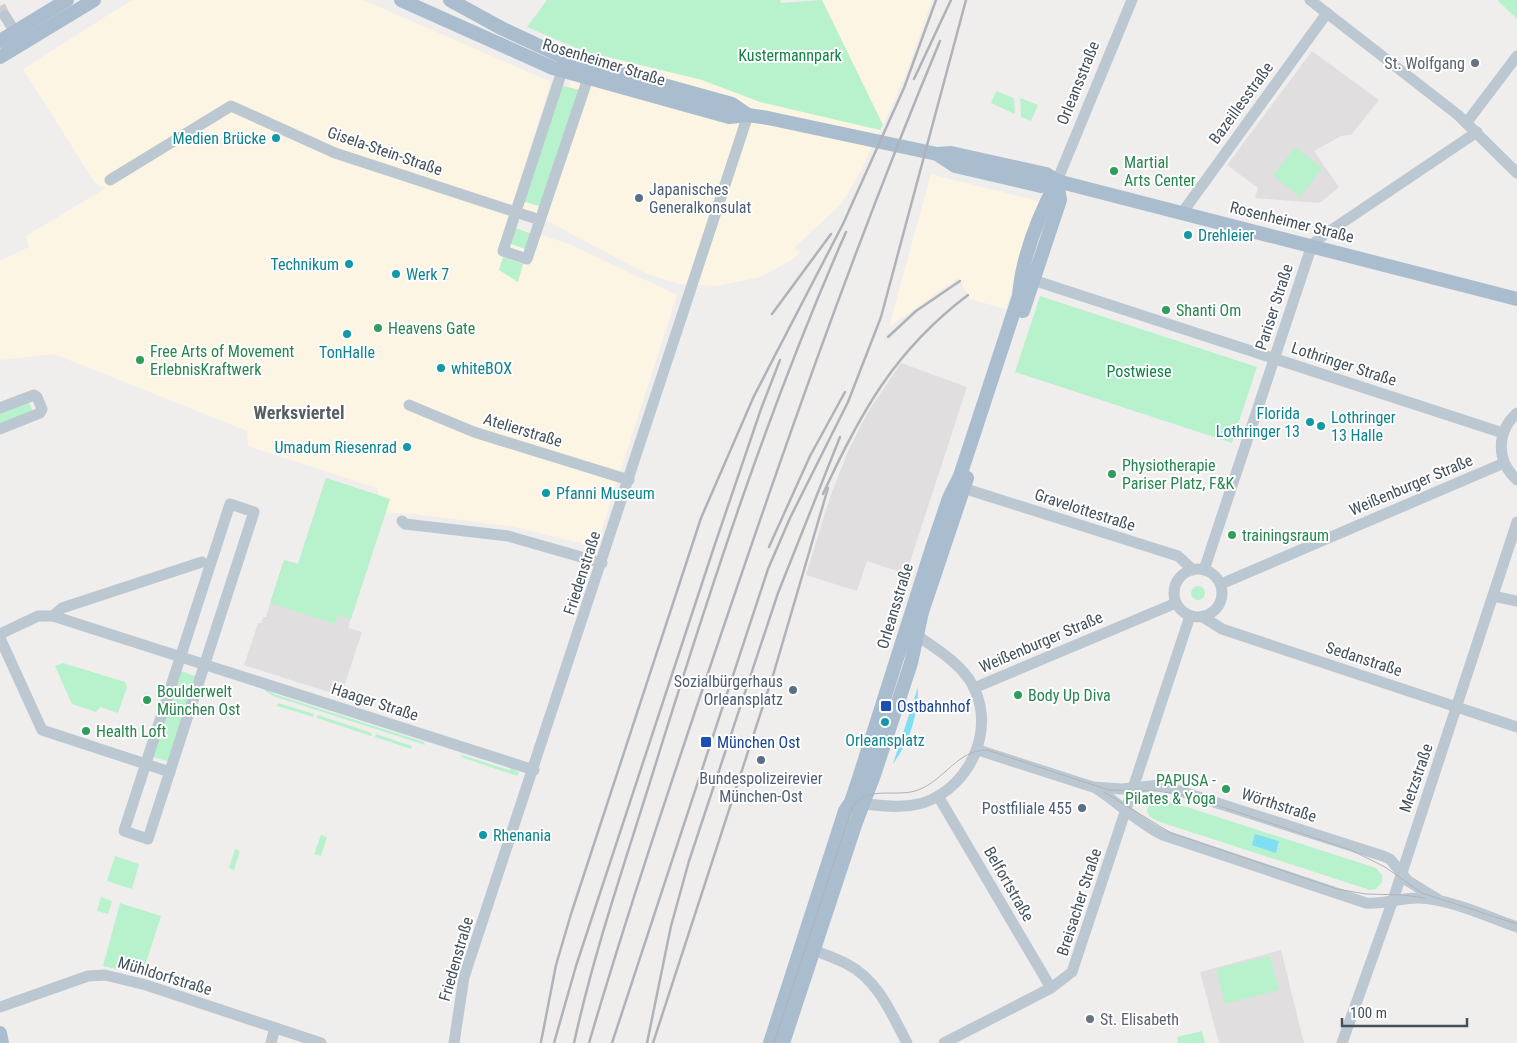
<svg xmlns="http://www.w3.org/2000/svg" width="1517" height="1043" viewBox="0 0 1517 1043" font-family="'Roboto Condensed',sans-serif">
<style>
.commercial{fill:#fdf5e4}
.education{fill:#e1dedf}
.green{fill:#b7f2cc}
.water{fill:#80def3}
.lines{fill:none;stroke-linecap:round;stroke-linejoin:round}
.minor-tunnel{stroke:#ceced0;stroke-width:11;stroke-dasharray:11 5.5;stroke-linecap:butt}
.minor{stroke:#bcc8d1;stroke-width:11}
.major{stroke:#aabdcf;stroke-width:14}
.tram{stroke:#afb3b8;stroke-width:1}
.rail{stroke:#afb3b8;stroke-width:2.5}
.worship-dot{fill:#6b7280;stroke:#fff;stroke-width:2}
.culture-dot{fill:#0f9aa8;stroke:#fff;stroke-width:2}
.leisure-dot{fill:#2e9e5b;stroke:#fff;stroke-width:2}
.service-dot{fill:#5c6f8a;stroke:#fff;stroke-width:2}
.transit-dot{fill:#1a4fb4;stroke:#fff;stroke-width:2}
.labels{text-anchor:middle;dominant-baseline:central;stroke-width:4;stroke-linejoin:round;paint-order:stroke}
.park-label{font-size:16px;fill:#0f8346;stroke:#fff}
.street-label{font-size:16px;fill:#44515c;stroke:#fff}
.worship-label{font-size:16px;fill:#5b616d;stroke:#fff;text-anchor:end}
.culture-label{font-size:16px;fill:#0d838f;stroke:#fff;text-anchor:start}
.leisure-label{font-size:16px;fill:#27864d;stroke:#fff;text-anchor:start}
.service-label{font-size:16px;fill:#4e5e75;stroke:#fff;text-anchor:end}
.transit-label{font-size:16px;fill:#164399;stroke:#fff;text-anchor:start}
.neighbourhood-label{font-size:18px;font-weight:bold;fill:#595e63;stroke:#fff}
</style>
<rect width="100%" height="100%" fill="#f0eded"/>
<g class="commercial">
<path d="M132,0H363L551,82L506,224L569,244L677,295L596,547L515,527L415,514L382,512L377,488L248,446L247,431L54,354L0,360V261L29,247L26,236L106,188L95,183L23,69Z"/>
<path d="M822,0H932L905,76L883,125Z"/>
<path d="M583,51L702,80L760,102L880,130L861,171L841,204L794,248L800,252L793,259L761,277L716,286L680,284L647,274L521,207Z"/>
<path d="M931,174L1041,202L1006,309L970,299L958,278L889,327Z"/>
</g>
<g class="education">
<path d="M1312,51L1379,100L1351,135L1341,136L1314,151L1339,187L1325,199L1319,203L1255,198L1258,188L1227,165Z"/>
<path d="M901,363L967,387L906,574L867,561L857,591L806,575L830,497L849,449L868,412Z"/>
<path d="M326,478L390,499L348,628L362,632L341,696L244,665L258,623H261L263,617H266L284,560L298,564Z"/>
<path d="M1281,950L1304,1043H1219L1200,972Z"/>
</g>
<g class="green">
<path d="M547,0H780L781,3L822,0L883,125L880,130L760,102L702,80L583,51L527,27Z"/>
<path d="M1497,0H1517V19Z"/>
<path d="M560,85L580,90L542,207L522,201Z"/>
<path d="M996,91L1014,98L1015,114L991,103Z"/>
<path d="M1020,98L1038,105L1031,121L1021,117Z"/>
<path d="M1295,147L1322,168L1300,197L1273,176Z"/>
<path d="M513,227L533,234L528,250L508,243Z"/>
<path d="M503,257L523,264L518,282L499,270Z"/>
<path d="M1040,296L1257,367L1232,443L1015,372Z"/>
<path d="M28,401L34,414L0,427V412Z"/>
<path d="M326,478L390,499L351,619L338,615L335,624L270,603L284,560L298,564Z"/>
<circle cx="1198" cy="593" r="7"/>
<path d="M63,663L125,682L127,687L118,713L100,707L96,712L72,704L55,666Z"/>
<path d="M178,670L198,677L170,762L150,756Z"/>
<path d="M266,689L274,694L424,742L425,745L273,696L264,690Z"/>
<path d="M145,692L151,695L148,706L141,705Z"/>
<path d="M278,703L314,714L313,717L277,706Z"/>
<path d="M318,715L372,733L371,736L317,718Z"/>
<path d="M376,734L412,746L411,749L375,737Z"/>
<path d="M462,755L509,770L511,768L519,772L517,776L461,757Z"/>
<path d="M1159,798L1376,868L1382,875V882L1376,889L1370,890L1157,821L1149,816L1147,811L1150,802Z"/>
<path d="M321,835L327,837L321,856L314,854Z"/>
<path d="M235,849L240,851L234,870L229,868Z"/>
<path d="M115,856L139,864L132,889L107,881Z"/>
<path d="M101,897L112,901L108,914L97,911Z"/>
<path d="M120,903L161,916L142,975L103,966Z"/>
<path d="M1270,956L1279,990L1225,1004L1216,969Z"/>
<path d="M1202,1031L1205,1043H1178L1177,1037Z"/>
</g>
<g class="water">
<path d="M918,687C918,716 910,740 893,764Z"/>
<path d="M1255,834L1279,841L1276,853L1252,845Z"/>
</g>
<g class="lines">
<path class="minor-tunnel" d="M0,6L5,16"/>
<g class="minor">
<path d="M1310,0L1458,115L1517,173"/>
<path d="M5,16L15,32"/>
<path d="M562,71L503,251L527,259L588,78"/>
<path d="M1467,122L1517,56"/>
<path d="M110,180L231,106L335,153L540,220"/>
<path d="M1057,181L1132,0"/>
<path d="M1182,213L1327,13"/>
<path d="M1033,280L1503,433"/>
<path d="M409,405L474,432L629,480"/>
<path d="M0,408L34,395L37,397L42,409L40,413L0,429"/>
<path d="M1517,413C1496,432 1496,461 1517,480"/>
<path d="M963,488L1178,556L1193,570"/>
<path d="M230,504L254,512L148,839L124,831Z"/>
<path d="M402,521L405,524L508,536L602,563"/>
<circle cx="1198" cy="593" r="24"/>
<path d="M1204,570L1312,245L1321,237L1477,132"/>
<path d="M1221,584L1504,463"/>
<path d="M1493,596L1517,601"/>
<path d="M53,616L62,608L202,562"/>
<path d="M1203,617L1222,629L1517,727"/>
<path d="M0,634L38,616H53L534,770"/>
<path d="M0,638L42,730L170,772"/>
<path d="M974,688L1176,603"/>
<path d="M978,750L1093,787L1122,789L1161,785L1383,856L1390,859L1408,881L1439,900"/>
<path d="M1097,789C1120,804 1138,823 1163,835L1366,903C1384,905 1401,897 1420,898C1453,900 1486,916 1517,927"/>
<path d="M938,796L1051,988"/>
<path d="M855,802C877,806 901,809 923,803C972,787 999,724 969,679C954,658 931,646 911,631"/>
<path d="M807,947C820,953 834,957 847,964C878,980 891,1013 907,1043"/>
<path d="M0,1007L88,976L105,975L146,985L321,1043"/>
<path d="M271,1043L275,1028"/>
<path d="M454,1043L464,977L748,115"/>
<path d="M944,1043L1051,988L1072,972L1190,616"/>
<path d="M1342,1043L1393,900L1517,522"/>
</g>
<g class="major">
<path d="M401,0L553,68L729,117L748,115L768,118L937,154L951,153L1046,174L1057,181L1517,299"/>
<path d="M450,0L503,29L563,57L732,104L748,115"/>
<path d="M0,41L67,0"/>
<path d="M0,57L94,0"/>
<path d="M937,154L955,166L1041,186L1057,181"/>
<path d="M1023,311L1060,200L1057,181"/>
<path d="M0,1033L2,1043"/>
<path d="M770,1043L845,811L851,802L859,778L932,548L949,498L960,476L1019,296C1022,258 1039,215 1057,181"/>
<path d="M783,1043L855,825L874,775L911,663L922,612L967,478"/>
</g>
<g class="tram">
<path d="M1104,792L1171,833L1337,889L1366,894L1403,895L1425,898"/>
<path d="M774,1043L853,806C868,785 897,798 918,790C945,780 957,750 987,750L1109,790L1157,791L1189,796L1351,850L1385,867L1422,893L1517,924"/>
</g>
<g class="rail">
<path d="M914,79L951,0"/>
<path d="M772,314L831,234"/>
<path d="M888,337L916,311L960,281"/>
<path d="M823,494C860,413 895,350 968,295"/>
<path d="M769,547L810,456L845,392"/>
<path d="M541,1042L556,965L571,914L701,518L754,396L843,224L904,88L936,0"/>
<path d="M554,1043L576,966L713,550L761,409L780,360"/>
<path d="M574,1043C596,943 630,848 660,750C715,574 771,402 846,232"/>
<path d="M589,1043C626,917 668,792 710,667C781,456 854,247 940,41"/>
<path d="M612,1043L768,569L790,518L848,402L881,317L966,0"/>
<path d="M647,1043L671,926L689,861L778,593L840,437"/>
<path d="M653,1043L774,672L828,488"/>
</g>
</g>
<g class="worship-dot">
<circle cx="1475" cy="63" r="5"/>
<circle cx="1090" cy="1019" r="5"/>
</g>
<g class="culture-dot">
<circle cx="276" cy="138" r="5"/>
<circle cx="1188" cy="235" r="5"/>
<circle cx="349" cy="264" r="5"/>
<circle cx="396" cy="274" r="5"/>
<circle cx="347" cy="334" r="5"/>
<circle cx="441" cy="368" r="5"/>
<circle cx="1310" cy="422" r="5"/>
<circle cx="1321" cy="426" r="5"/>
<circle cx="407" cy="447" r="5"/>
<circle cx="546" cy="493" r="5"/>
<circle cx="885" cy="722" r="5"/>
<circle cx="483" cy="835" r="5"/>
</g>
<g class="leisure-dot">
<circle cx="1114" cy="171" r="5"/>
<circle cx="1166" cy="310" r="5"/>
<circle cx="378" cy="328" r="5"/>
<circle cx="140" cy="360" r="5"/>
<circle cx="1112" cy="474" r="5"/>
<circle cx="1232" cy="535" r="5"/>
<circle cx="1018" cy="695" r="5"/>
<circle cx="147" cy="700" r="5"/>
<circle cx="86" cy="731" r="5"/>
<circle cx="1226" cy="789" r="5"/>
</g>
<g class="service-dot">
<circle cx="639" cy="198" r="5"/>
<circle cx="793" cy="690" r="5"/>
<circle cx="761" cy="760" r="5"/>
<circle cx="1082" cy="808" r="5"/>
</g>
<g class="transit-dot">
<rect x="880" y="700" width="12" height="12" rx="2.5"/>
<rect x="700" y="736" width="12" height="12" rx="2.5"/>
</g>
<g class="labels">
<g class="park-label">
<text x="790" y="55">Kustermannpark</text>
<text x="1139" y="371">Postwiese</text>
</g>
<g class="street-label">
<text transform="translate(604 62) rotate(17)">Rosenheimer Straße</text>
<text transform="translate(1078 83) rotate(-68)">Orleansstraße</text>
<text transform="translate(1241 103) rotate(-54)">Bazeillesstraße</text>
<text transform="translate(385 151) rotate(19)">Gisela-Stein-Straße</text>
<text transform="translate(1292 222) rotate(14)">Rosenheimer Straße</text>
<text transform="translate(1274 307) rotate(-72)">Pariser Straße</text>
<text transform="translate(1344 364) rotate(18)">Lothringer Straße</text>
<text transform="translate(523 430) rotate(17)">Atelierstraße</text>
<text transform="translate(1411 485) rotate(-23)">Weißenburger Straße</text>
<text transform="translate(1085 510) rotate(18)">Gravelottestraße</text>
<text transform="translate(582 573) rotate(-72)">Friedenstraße</text>
<text transform="translate(895 606) rotate(-73)">Orleansstraße</text>
<text transform="translate(1041 642) rotate(-23)">Weißenburger Straße</text>
<text transform="translate(1364 659) rotate(18)">Sedanstraße</text>
<text transform="translate(375 702) rotate(18)">Haager Straße</text>
<text transform="translate(1416 778) rotate(-71)">Metzstraße</text>
<text transform="translate(1279 805) rotate(18)">Wörthstraße</text>
<text transform="translate(1009 884) rotate(60)">Belfortstraße</text>
<text transform="translate(1079 902) rotate(-72)">Breisacher Straße</text>
<text transform="translate(456 959) rotate(-74)">Friedenstraße</text>
<text transform="translate(165 976) rotate(17)">Mühldorfstraße</text>
</g>
<g class="worship-label">
<text x="1465" y="63">St. Wolfgang</text>
<text x="1100" y="1019" text-anchor="start">St. Elisabeth</text>
</g>
<g class="culture-label">
<text x="266" y="138" text-anchor="end">Medien Brücke</text>
<text x="1198" y="235">Drehleier</text>
<text x="339" y="264" text-anchor="end">Technikum</text>
<text x="406" y="274">Werk 7</text>
<text x="347" y="352" text-anchor="middle">TonHalle</text>
<text x="451" y="368">whiteBOX</text>
<text x="1300" y="413" text-anchor="end">Florida<tspan x="1300" dy="18">Lothringer 13</tspan></text>
<text x="1331" y="417">Lothringer<tspan x="1331" dy="18">13 Halle</tspan></text>
<text x="397" y="447" text-anchor="end">Umadum Riesenrad</text>
<text x="556" y="493">Pfanni Museum</text>
<text x="885" y="740" text-anchor="middle">Orleansplatz</text>
<text x="493" y="835">Rhenania</text>
</g>
<g class="leisure-label">
<text x="1124" y="162">Martial<tspan x="1124" dy="18">Arts Center</tspan></text>
<text x="1176" y="310">Shanti Om</text>
<text x="388" y="328">Heavens Gate</text>
<text x="150" y="351">Free Arts of Movement<tspan x="150" dy="18">ErlebnisKraftwerk</tspan></text>
<text x="1122" y="465">Physiotherapie<tspan x="1122" dy="18">Pariser Platz, F&amp;K</tspan></text>
<text x="1242" y="535">trainingsraum</text>
<text x="157" y="691">Boulderwelt<tspan x="157" dy="18">München Ost</tspan></text>
<text x="1028" y="695">Body Up Diva</text>
<text x="96" y="731">Health Loft</text>
<text x="1216" y="780" text-anchor="end">PAPUSA -<tspan x="1216" dy="18">Pilates &amp; Yoga</tspan></text>
</g>
<g class="service-label">
<text x="649" y="189" text-anchor="start">Japanisches<tspan x="649" dy="18">Generalkonsulat</tspan></text>
<text x="783" y="681">Sozialbürgerhaus<tspan x="783" dy="18">Orleansplatz</tspan></text>
<text x="761" y="778" text-anchor="middle">Bundespolizeirevier<tspan x="761" dy="18">München-Ost</tspan></text>
<text x="1072" y="808">Postfiliale 455</text>
</g>
<g class="transit-label">
<text x="897" y="706">Ostbahnhof</text>
<text x="717" y="742">München Ost</text>
</g>
<g class="neighbourhood-label">
<text x="299" y="412">Werksviertel</text>
</g>
</g>
<path d="M1342 1018v8h125v-8" fill="none" stroke="#44515c" stroke-width="2.5"/>
<text x="1350" y="1018" font-size="15" fill="#44515c" stroke="#ffffff" stroke-width="4" paint-order="stroke">100 m</text>
</svg>
